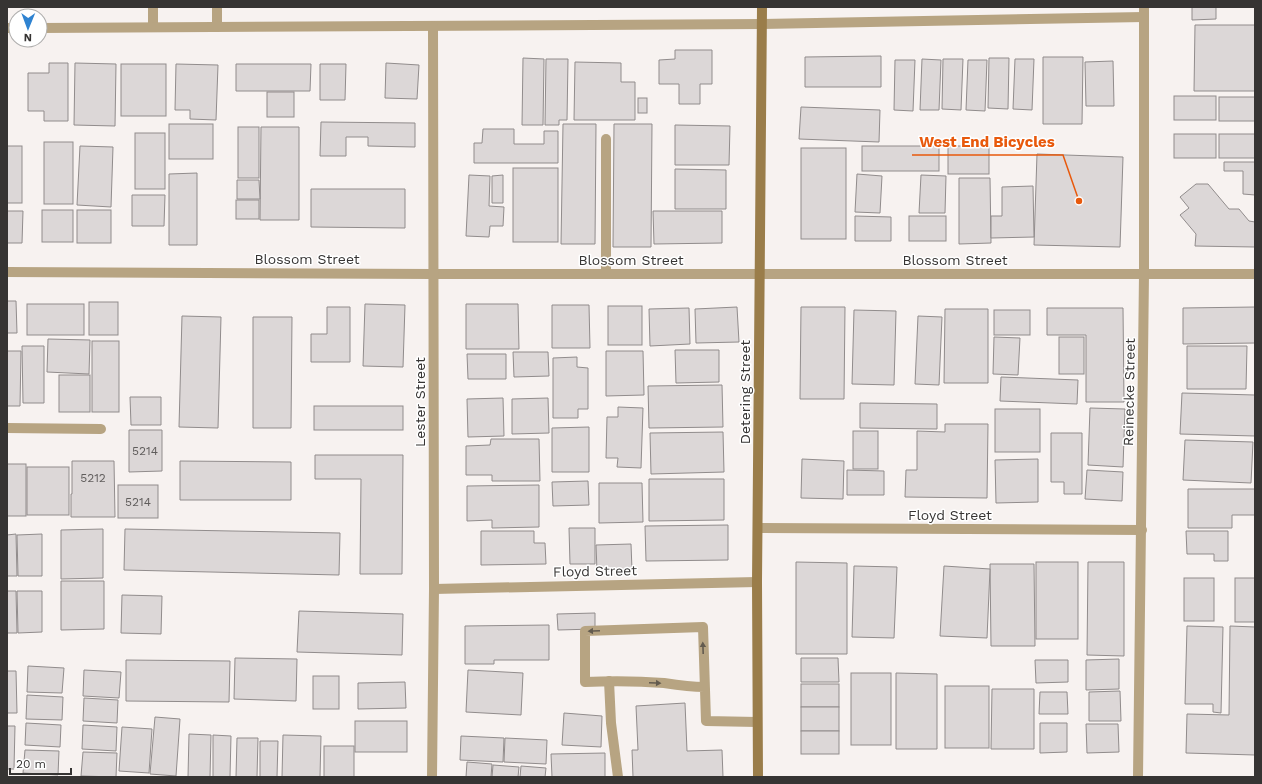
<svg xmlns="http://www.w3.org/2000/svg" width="1262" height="784" viewBox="0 0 1262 784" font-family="'Work Sans',sans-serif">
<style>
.building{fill:#dcd7d7;stroke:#918c8c}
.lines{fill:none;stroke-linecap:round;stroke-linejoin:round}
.lane{stroke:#b7a482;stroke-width:10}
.street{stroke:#b7a482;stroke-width:10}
.secondary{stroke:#9a7d4a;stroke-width:10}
.oneway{fill:#635b4f}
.labels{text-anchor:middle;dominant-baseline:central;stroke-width:3;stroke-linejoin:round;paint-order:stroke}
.number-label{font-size:12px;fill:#605d5c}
.street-label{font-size:14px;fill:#363433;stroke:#fff}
.leader{fill:none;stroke:#e8590c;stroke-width:1.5}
.callout-dot{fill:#e8590c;stroke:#fff;stroke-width:1.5}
.callout-label{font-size:15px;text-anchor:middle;font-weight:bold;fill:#e8590c;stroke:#fff;stroke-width:3;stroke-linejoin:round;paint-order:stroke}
</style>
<rect width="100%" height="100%" fill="#f7f2f0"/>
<g class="building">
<path d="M1192,7H1216V19L1192,20Z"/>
<path d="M1195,25H1255V91H1194Z"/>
<path d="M675,50H712V84H700V104H679V84H659V60L675,59Z"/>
<path d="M881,56V87H805V57Z"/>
<path d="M1043,57H1083L1082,124H1043Z"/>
<path d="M523,58L544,59L543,125H522Z"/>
<path d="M989,58H1009L1008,109L988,108Z"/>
<path d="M546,59H568L567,120H559V125H545Z"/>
<path d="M922,59L941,60L939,110H920Z"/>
<path d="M943,59H963L961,110L942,109Z"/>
<path d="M1015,59H1034L1032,110L1013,109Z"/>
<path d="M895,60H915L913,111L894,110Z"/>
<path d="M968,60H987L985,111L966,110Z"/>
<path d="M1113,61L1114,106H1086L1085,62Z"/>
<path d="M575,62L621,63V82H635V120H574Z"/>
<path d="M49,63H68V121H44V111H28V73H49Z"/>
<path d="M75,63L116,64L115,126L74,125Z"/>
<path d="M386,63L419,65L417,99L385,98Z"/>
<rect x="121" y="64" width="45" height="52"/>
<path d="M176,64L218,65L216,120L190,119V110H175Z"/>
<path d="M236,64H311L310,91H236Z"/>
<path d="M320,64H346L345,100H320Z"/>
<rect x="267" y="92" width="27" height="25"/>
<rect x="1174" y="96" width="42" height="24"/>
<rect x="1219" y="97" width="36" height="24"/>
<rect x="638" y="98" width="9" height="15"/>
<path d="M801,107L880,110L879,142L799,139Z"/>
<path d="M321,122L415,123V147L368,146V137H346V156H320Z"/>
<rect x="169" y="124" width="44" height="35"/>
<path d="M563,124H596L595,244H561Z"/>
<path d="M614,124H652L651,247H613Z"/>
<path d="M675,125L730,126L729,165H675Z"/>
<rect x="238" y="127" width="21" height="51"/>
<path d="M261,127H299V220H260Z"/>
<path d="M483,129H514V144H544V131H558V163H474V143H482Z"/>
<rect x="135" y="133" width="30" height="56"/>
<rect x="1174" y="134" width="42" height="24"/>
<rect x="1219" y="134" width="36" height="24"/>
<rect x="44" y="142" width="29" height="62"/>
<rect x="7" y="146" width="15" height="57"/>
<path d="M80,146L113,147L111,207L77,205Z"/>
<rect x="862" y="146" width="77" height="25"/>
<rect x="948" y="146" width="41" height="28"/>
<rect x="801" y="148" width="45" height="91"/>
<path d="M1037,154L1123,157L1120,247L1034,245Z"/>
<path d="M1224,162H1255V195L1243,194V171H1224Z"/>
<rect x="513" y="168" width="45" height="74"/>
<path d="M675,169L726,170V209H675Z"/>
<path d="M197,173V245H169V174Z"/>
<path d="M857,174L882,176L880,213L855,212Z"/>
<path d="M469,175L490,176L489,206L504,207L503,226H490L489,237L466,236Z"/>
<path d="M503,175V203H492V176Z"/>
<path d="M921,175L946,176L945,213H919Z"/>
<path d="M959,178H990L991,243L959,244Z"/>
<path d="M237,180H259L260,199H237Z"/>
<path d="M1196,184H1208L1229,209H1239L1249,221L1255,222V247L1195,246L1196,234L1180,215L1189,208L1180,197Z"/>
<path d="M1033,186L1034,237L991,238V216H1002V187Z"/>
<path d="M311,189H405V228L311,227Z"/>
<path d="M132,195H165L164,226H132Z"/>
<rect x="236" y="200" width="23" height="19"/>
<rect x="42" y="210" width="31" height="32"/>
<rect x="77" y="210" width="34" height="33"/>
<path d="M7,211H23L22,243H7Z"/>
<path d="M653,211H722V243L654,244Z"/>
<path d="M855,216L891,217V241H855Z"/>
<rect x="909" y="216" width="37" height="25"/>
<path d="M7,301H16L17,333H7Z"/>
<rect x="89" y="302" width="29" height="33"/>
<rect x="27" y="304" width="57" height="31"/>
<path d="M365,304L405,305L403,367L363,366Z"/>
<path d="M466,304H518L519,349H466Z"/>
<path d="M552,305H589L590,348H552Z"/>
<rect x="608" y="306" width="34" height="39"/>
<path d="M327,307H350V362H311V334H327Z"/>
<path d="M737,307L739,342L696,343L695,309Z"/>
<path d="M801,307H845L844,399H800Z"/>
<path d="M1255,307V343L1183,344V308Z"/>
<path d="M689,308L690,344L650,346L649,309Z"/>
<path d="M1047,308H1123L1124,402H1086V335H1047Z"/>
<path d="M945,309H988V383H944Z"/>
<path d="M854,310L896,311L894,385L852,384Z"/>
<rect x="994" y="310" width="36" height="25"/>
<path d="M182,316L221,317L218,428L179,427Z"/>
<path d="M918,316L942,317L939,385L915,384Z"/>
<path d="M253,317H292L291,428H253Z"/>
<path d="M994,337L1020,338L1018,375L993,374Z"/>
<rect x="1059" y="337" width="25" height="37"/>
<path d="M48,339L90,340L89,374L47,372Z"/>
<rect x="92" y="341" width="27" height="71"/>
<path d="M22,346H44V403H23Z"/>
<path d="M1187,346H1247L1246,389H1187Z"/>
<path d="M675,350H719V382L676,383Z"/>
<path d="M7,351H21L20,406H7Z"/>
<path d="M606,351H643L644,395L606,396Z"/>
<path d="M513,352H548L549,376L514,377Z"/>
<path d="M467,354H506V379H468Z"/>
<path d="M577,357V367L588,368V409H578V418H553V358Z"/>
<rect x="59" y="375" width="31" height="37"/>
<path d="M1001,377L1078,380L1077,404L1000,401Z"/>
<path d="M722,385L723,427L649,428L648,386Z"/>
<path d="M1182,393L1255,395V436L1180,434Z"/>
<path d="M130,397H161V425H131Z"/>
<path d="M503,398L504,436L468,437L467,399Z"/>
<path d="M548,398L549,433L512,434V399Z"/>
<path d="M860,403L937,404V429L860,428Z"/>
<rect x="314" y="406" width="89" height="24"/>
<path d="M618,407L643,408L641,468L617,467L618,458H606L607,417H618Z"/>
<path d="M1090,408L1125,409L1123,467L1088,465Z"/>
<rect x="995" y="409" width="45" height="43"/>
<path d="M945,424H988L987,498L905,497L906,470H917V431L945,432Z"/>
<path d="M589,427V472H552V428Z"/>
<path d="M129,430H162V471L129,472Z"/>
<rect x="853" y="431" width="25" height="38"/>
<path d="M723,432L724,472L651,474L650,433Z"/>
<path d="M1051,433H1082V494H1064V482H1051Z"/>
<path d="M491,439H539L540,481H492V475H466V446L490,445Z"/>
<path d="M1185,440L1253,442L1251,483L1183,480Z"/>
<path d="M315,455H403L402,574H360L361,479H315Z"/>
<path d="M802,459L844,461L843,499L801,498Z"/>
<path d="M1038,459V502L996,503L995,460Z"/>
<path d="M72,461H114L115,517H71V494H72Z"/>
<path d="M180,461L291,462V500H180Z"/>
<rect x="7" y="464" width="19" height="52"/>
<rect x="27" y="467" width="42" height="48"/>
<path d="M847,470L884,471V495H847Z"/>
<path d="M1087,470L1123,472L1122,501L1085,499Z"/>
<path d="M649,479H724V520L649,521Z"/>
<path d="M588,481L589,505L553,506L552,482Z"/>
<path d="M599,483H642L643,522L599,523Z"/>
<rect x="118" y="485" width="40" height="33"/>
<path d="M539,485V527L492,528V520L467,521V486Z"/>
<path d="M1188,489H1255V515H1232V528H1188Z"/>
<path d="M728,525V560L646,561L645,526Z"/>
<path d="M569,528H595V564H570Z"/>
<path d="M103,529V578L61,579V530Z"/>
<path d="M125,529L340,533L339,575L124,570Z"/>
<path d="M481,531H534V543H545L546,564L481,565Z"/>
<path d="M1186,531H1228V561H1214V554H1187Z"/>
<path d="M16,534L17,576H7V535Z"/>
<path d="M42,534V576H18L17,535Z"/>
<path d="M631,544L632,570L597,571L596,545Z"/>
<path d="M796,562L847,563V654H796Z"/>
<rect x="1036" y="562" width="42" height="77"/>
<path d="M1088,562H1124V656L1087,655Z"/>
<path d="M990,564H1034L1035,646H991Z"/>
<path d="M854,566L897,567L894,638L852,637Z"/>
<path d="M944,566L990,569L987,638L940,636Z"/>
<rect x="1184" y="578" width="30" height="43"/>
<rect x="1235" y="578" width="20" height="44"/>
<path d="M61,581H104V629L61,630Z"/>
<path d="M7,591H16L17,633H7Z"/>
<path d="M17,591H42V632L18,633Z"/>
<path d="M122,595L162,596L161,634L121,633Z"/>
<path d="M299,611L403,614L402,655L297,652Z"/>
<path d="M595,613V629L558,630L557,614Z"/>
<path d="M549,625V660H494V664H465V626Z"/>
<path d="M1187,626L1223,627L1221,713L1213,712V704H1185Z"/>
<path d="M1230,626L1255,627V755L1186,753L1187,714L1229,715Z"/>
<path d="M235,658L297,659L296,701L234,699Z"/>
<path d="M801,658H838L839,682H801Z"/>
<path d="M1119,659V689L1086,690V660Z"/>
<path d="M126,660L230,661L229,702L126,701Z"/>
<path d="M1035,660H1068V682L1036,683Z"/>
<path d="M28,666L64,668L62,693L27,692Z"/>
<path d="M84,670L121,672L119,698L83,696Z"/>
<path d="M468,670L523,673L521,715L466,712Z"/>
<path d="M7,671H16L17,713H7Z"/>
<rect x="851" y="673" width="40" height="72"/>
<path d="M896,673L937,674V749H896Z"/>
<rect x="313" y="676" width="26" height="33"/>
<path d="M405,682L406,708L358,709V683Z"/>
<rect x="801" y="684" width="38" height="23"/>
<rect x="945" y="686" width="44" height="62"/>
<path d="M992,689H1034V749H991Z"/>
<path d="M1120,691L1121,721H1089V692Z"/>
<path d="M1040,692H1067L1068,714H1039Z"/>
<path d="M27,695L63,697L62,720L26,719Z"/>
<path d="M84,698L118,700L117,723L83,721Z"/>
<path d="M685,703L687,751L722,750L723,777H633L632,750H638L636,706Z"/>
<rect x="801" y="707" width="38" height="24"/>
<path d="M564,713L602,716L601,747L562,745Z"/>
<path d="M155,717L180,719L176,776L150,774Z"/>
<rect x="355" y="721" width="52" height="31"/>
<path d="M26,723L61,725L60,747L25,745Z"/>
<path d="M1040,723H1067V752L1040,753Z"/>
<path d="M1086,724H1118L1119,752L1087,753Z"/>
<path d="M83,725L117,727L116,751L82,749Z"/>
<path d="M7,726H15L14,769H7Z"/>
<path d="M122,727L152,729L149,773L119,771Z"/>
<rect x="801" y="731" width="38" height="23"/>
<path d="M189,734L211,735L210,777H188Z"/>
<path d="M213,735L231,736L230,777H213Z"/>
<path d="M283,735L321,736L320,777H282Z"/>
<path d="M461,736L504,738L503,762L460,760Z"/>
<path d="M237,738H258L257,777H236Z"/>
<path d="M505,738L547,740L546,764L504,762Z"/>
<path d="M260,741H278L277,777H260Z"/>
<rect x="324" y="746" width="30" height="31"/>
<path d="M25,750L59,751L58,775L23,773Z"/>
<path d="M83,752L117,753L116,777L81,776Z"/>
<path d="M605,753V777H552L551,754Z"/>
<path d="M467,762L492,764L491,777H466Z"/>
<path d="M493,765L519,767L518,777H492Z"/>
<path d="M521,766L546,768L545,777H520Z"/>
</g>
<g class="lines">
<g class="lane">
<path d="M153,27V7"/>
<path d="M217,27V7"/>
<path d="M606,139V274"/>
<path d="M609,681L611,723L618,777"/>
<path d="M704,687C690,687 677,685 664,683C637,681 611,681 585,682V631L703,627L706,721L757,722"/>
</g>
<g class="street">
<path d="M7,28H16"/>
<path d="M40,28L762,24L1144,17"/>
<path d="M7,272L433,274H1255"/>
<path d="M7,428L101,429"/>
<path d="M758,528L1142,530"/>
<path d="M434,589L757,582"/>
<path d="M432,777L434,589L433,26"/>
<path d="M1138,777L1144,274V7"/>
</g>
<path class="secondary" d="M758,777L757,582L762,7"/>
</g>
<defs><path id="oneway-solid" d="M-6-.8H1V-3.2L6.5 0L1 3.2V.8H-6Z"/></defs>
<g class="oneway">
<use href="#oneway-solid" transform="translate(594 631) rotate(178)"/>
<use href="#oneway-solid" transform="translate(703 648) rotate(-92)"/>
<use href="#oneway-solid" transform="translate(655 683) rotate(2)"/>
</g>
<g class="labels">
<g class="number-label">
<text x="145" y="451">5214</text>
<text x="93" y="478">5212</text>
<text x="138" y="502">5214</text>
</g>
<g class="street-label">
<text x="307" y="259">Blossom Street</text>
<text x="631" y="260">Blossom Street</text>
<text x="955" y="260">Blossom Street</text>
<text transform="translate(745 392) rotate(-90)">Detering Street</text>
<text transform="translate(1129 392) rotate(-89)">Reinecke Street</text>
<text transform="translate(420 402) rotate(-90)">Lester Street</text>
<text x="950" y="515">Floyd Street</text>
<text transform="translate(595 571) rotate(-1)">Floyd Street</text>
</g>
</g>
<path class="leader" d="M1079 201L1063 155H912"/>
<circle class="callout-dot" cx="1079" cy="201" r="4"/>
<g class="callout-label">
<text x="987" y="147">West End Bicycles</text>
</g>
<rect width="1262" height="784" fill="none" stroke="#363433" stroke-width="16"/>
<g transform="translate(28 28) rotate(181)"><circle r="19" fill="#ffffff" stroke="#afaead"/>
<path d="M0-3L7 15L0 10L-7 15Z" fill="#2f83d1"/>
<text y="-6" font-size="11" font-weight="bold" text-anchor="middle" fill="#363433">N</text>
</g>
<path d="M10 768v6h61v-6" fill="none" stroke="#363433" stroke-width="2"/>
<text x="16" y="768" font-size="12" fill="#363433" stroke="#ffffff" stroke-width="3" paint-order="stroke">20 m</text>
</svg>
